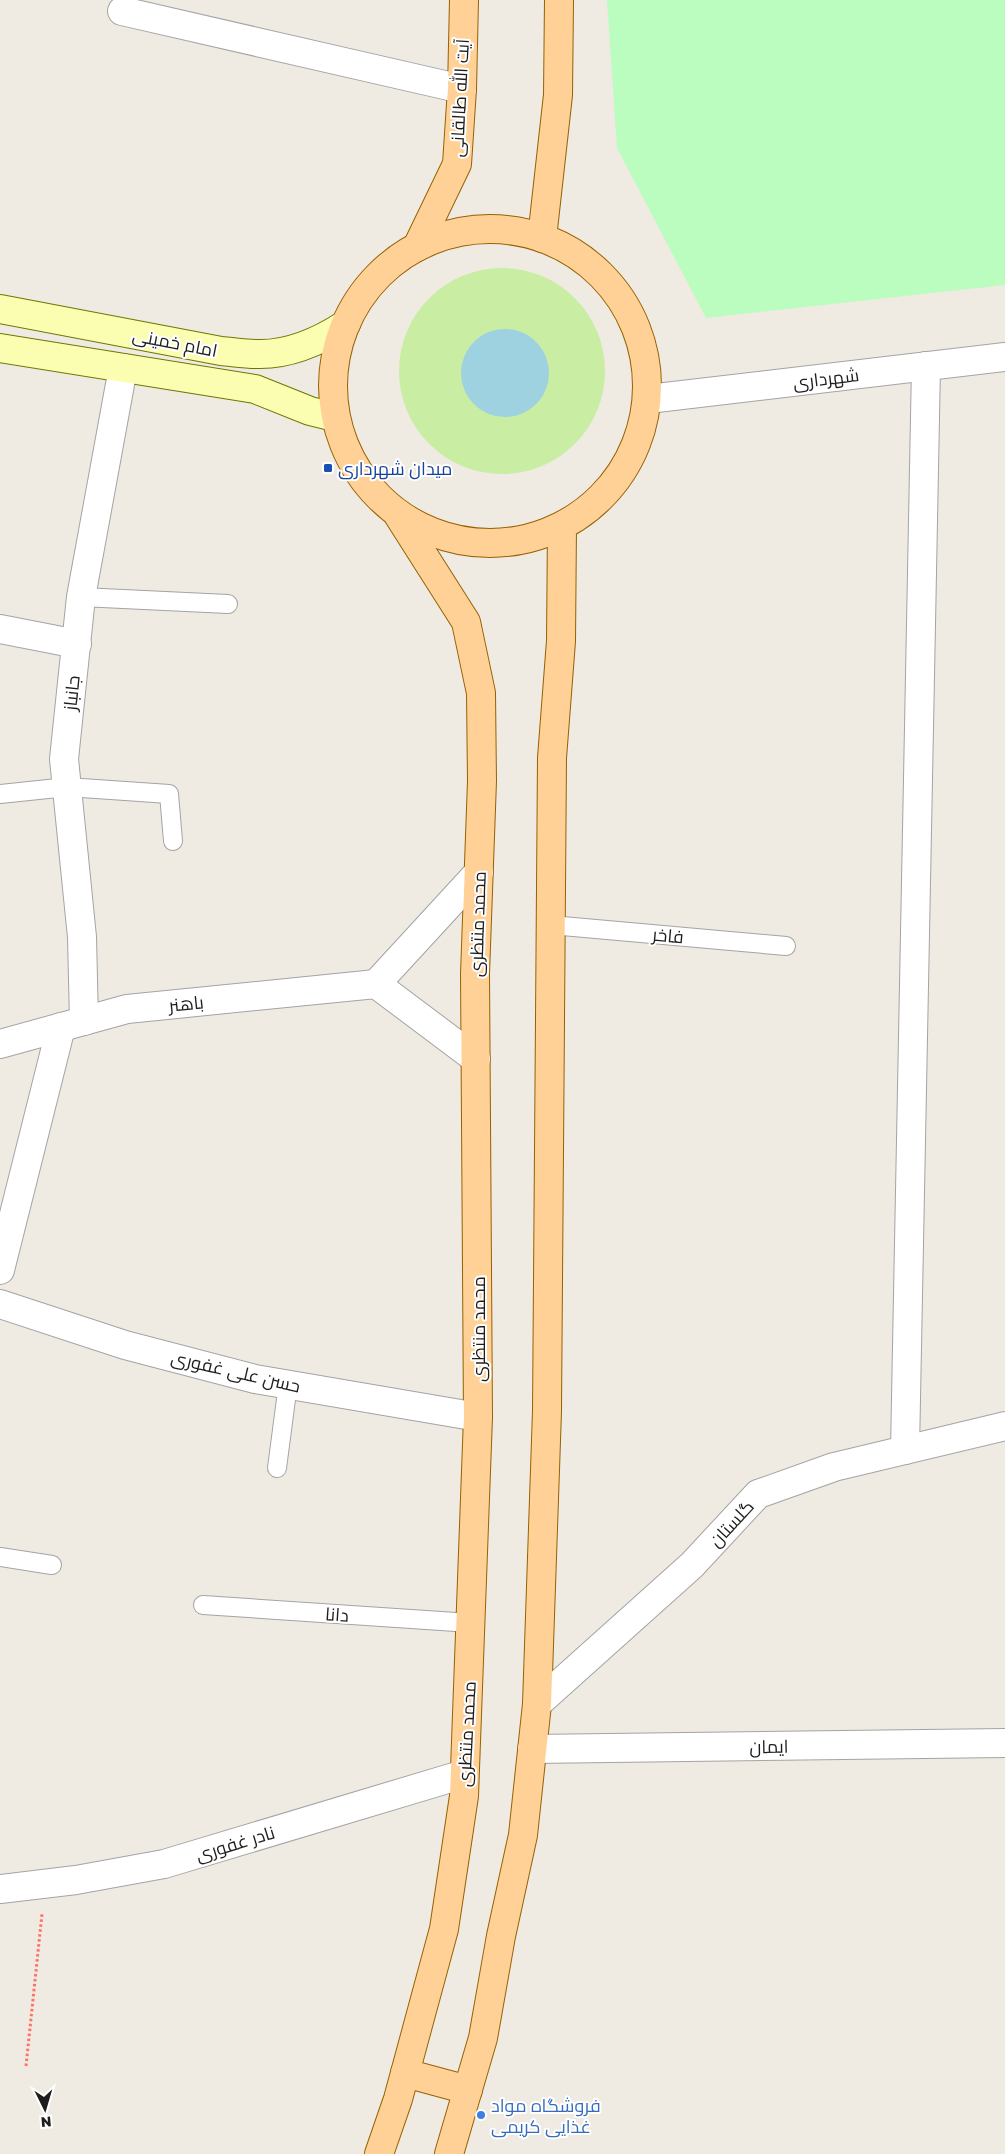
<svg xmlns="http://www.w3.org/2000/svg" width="1005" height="2154" viewBox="0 0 1005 2154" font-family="'Golos Text',Cairo,sans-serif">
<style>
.grass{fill:#c9eea3}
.park{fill:#bafdbf}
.water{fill:#9ed2e0}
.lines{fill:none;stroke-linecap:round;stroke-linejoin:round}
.service-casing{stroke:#a4a4a4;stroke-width:20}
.minor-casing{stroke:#a4a4a4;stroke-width:30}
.tertiary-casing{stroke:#a4a4a4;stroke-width:30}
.secondary-casing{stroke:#6c7800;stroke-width:30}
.primary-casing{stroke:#966200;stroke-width:30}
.path{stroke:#ff7163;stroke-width:3;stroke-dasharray:2.5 2.5;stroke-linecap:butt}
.service{stroke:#fff;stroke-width:18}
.minor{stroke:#fff;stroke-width:28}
.tertiary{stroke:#fff;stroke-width:28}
.secondary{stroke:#fbfeb0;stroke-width:28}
.primary{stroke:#ffd197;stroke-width:28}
.transit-dot{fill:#1a4fb4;stroke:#fff;stroke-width:2}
.shop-dot{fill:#3f7fe0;stroke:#fff;stroke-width:2}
.labels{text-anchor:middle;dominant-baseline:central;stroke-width:4;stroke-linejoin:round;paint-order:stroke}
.street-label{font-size:18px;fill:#1d1d1d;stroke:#fff}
.transit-label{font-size:18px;fill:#164399;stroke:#fff;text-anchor:start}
.shop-label{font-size:18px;fill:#366cbe;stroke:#fff;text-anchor:start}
</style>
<rect width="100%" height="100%" fill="#efeae2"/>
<circle class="grass" cx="502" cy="371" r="103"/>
<path class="park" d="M607,0H1005V285L706,318L617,148Z"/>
<circle class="water" cx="505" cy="373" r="44"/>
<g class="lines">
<defs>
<g id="service">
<path d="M81,597L228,604"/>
<path d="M0,794L67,787L169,794L173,841"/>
<path d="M551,925L786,946"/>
<path d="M277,1468L288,1384"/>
<path d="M0,1557L52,1565"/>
<path d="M203,1605L471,1623"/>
</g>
<g id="minor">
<path d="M122,11L462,89"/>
<path d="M0,629L77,644"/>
<path d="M84,1021L82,937L64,759L81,597L123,368"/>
<path d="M0,1270L61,1027"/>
<path d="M0,1304L125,1345L255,1379L478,1417"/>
<path d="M905,1450L926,366"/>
<path d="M537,1704L692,1565L758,1494L834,1467L1005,1426"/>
<path d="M532,1749L1005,1743"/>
<path d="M0,1889L76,1880L164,1864L464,1774"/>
</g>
<g id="tertiary">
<path d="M648,399L1005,357"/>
<path d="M0,1044L127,1009L376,984"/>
<path d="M476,1059L376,984L479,872"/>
</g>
<g id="secondary">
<path d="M0,309L221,351C233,352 245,354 257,354C288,355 320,341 346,324"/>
<path d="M0,348L255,389L310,411L334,417"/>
</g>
<g id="primary">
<circle cx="490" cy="386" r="157"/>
<path d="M542,238L558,95L559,0"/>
<path d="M417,247L457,164L462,89L464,0"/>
<path d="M405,2073L468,2090"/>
<path d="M379,2154L398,2099L444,1929L464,1796L478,1417L475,974L482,781L481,693L466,622L398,515"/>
<path d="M449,2154L483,2038L501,1936L523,1835L537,1704L547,1411L552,758L561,641L562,527"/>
</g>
</defs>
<use href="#service" class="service-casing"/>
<use href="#minor" class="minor-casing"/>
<use href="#tertiary" class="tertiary-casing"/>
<use href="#secondary" class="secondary-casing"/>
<use href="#primary" class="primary-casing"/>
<path class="path" d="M26,2066L42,1914"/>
<use href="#service" class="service"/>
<use href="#minor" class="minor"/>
<use href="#tertiary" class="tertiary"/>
<use href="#secondary" class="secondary"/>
<use href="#primary" class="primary"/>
</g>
<rect class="transit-dot" x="323" y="463" width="10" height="10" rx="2.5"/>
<circle class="shop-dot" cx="481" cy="2115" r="5"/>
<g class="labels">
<g class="street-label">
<text transform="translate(459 98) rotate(-87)">آیت الله طالقانی</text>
<text transform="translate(175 342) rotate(11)">امام خمینی</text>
<text transform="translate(826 378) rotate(-7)">شهرداری</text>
<text transform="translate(71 693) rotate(-84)">جانباز</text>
<text transform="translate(477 924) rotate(-88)">محمد منتظری</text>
<text transform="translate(668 935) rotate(5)">فاخر</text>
<text transform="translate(186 1003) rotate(-6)">باهنر</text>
<text transform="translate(478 1329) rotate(-90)">محمد منتظری</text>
<text transform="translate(236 1371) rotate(13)">حسن علی غفوری</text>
<text transform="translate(731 1523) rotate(-47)">گلستان</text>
<text transform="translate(337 1614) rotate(4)">دانا</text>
<text transform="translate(466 1734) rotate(-87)">محمد منتظری</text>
<text transform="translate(769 1746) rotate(-1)">ایمان</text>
<text transform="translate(235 1843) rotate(-17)">نادر غفوری</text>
</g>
<g class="transit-label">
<text x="338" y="468">میدان شهرداری</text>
</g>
<g class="shop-label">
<text x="491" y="2105">فروشگاه مواد<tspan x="491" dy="21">غذایی کریمی</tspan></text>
</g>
</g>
<g transform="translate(45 2109) rotate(175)" stroke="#ffffff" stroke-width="4" paint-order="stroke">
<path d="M0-4L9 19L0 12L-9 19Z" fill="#1d1d1d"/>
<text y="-8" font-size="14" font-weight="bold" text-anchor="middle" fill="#1d1d1d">N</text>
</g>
</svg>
